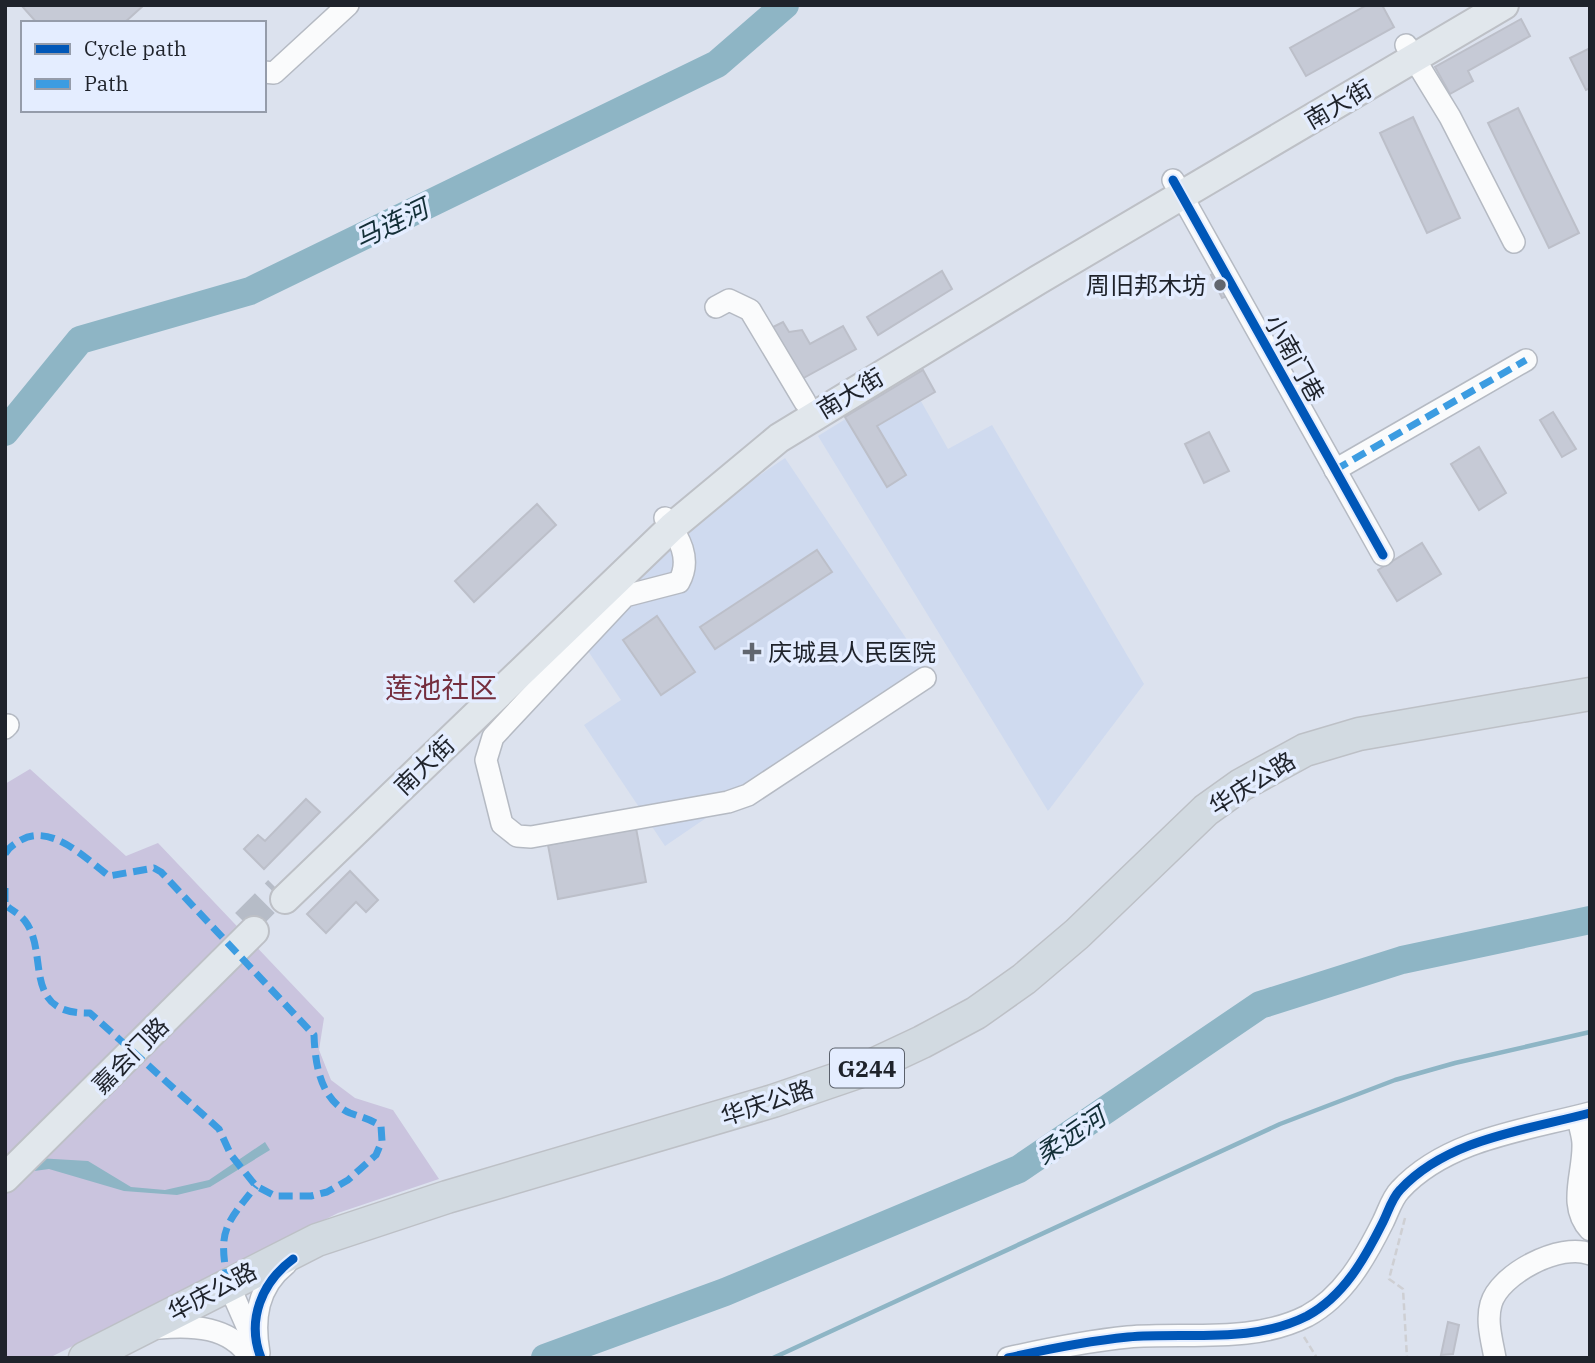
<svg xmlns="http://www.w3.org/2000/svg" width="1595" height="1363" viewBox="0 0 1595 1363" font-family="'IBM Plex Serif','Noto Sans SC',serif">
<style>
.built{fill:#cfdaef}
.green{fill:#cac4de}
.water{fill:#8eb5c5}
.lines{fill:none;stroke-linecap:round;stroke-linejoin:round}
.stream{stroke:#8eb5c5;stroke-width:4.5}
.river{stroke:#8eb5c5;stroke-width:28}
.building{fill:#c6cad6;stroke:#bcbfc9;stroke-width:2}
.major-tunnel{stroke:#b6bcc7;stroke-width:28;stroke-dasharray:28 14;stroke-linecap:butt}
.minor-casing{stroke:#b5bac3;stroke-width:24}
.major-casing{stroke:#bdc0c6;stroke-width:32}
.highway-casing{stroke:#bdc0c6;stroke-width:35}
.path{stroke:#cecfd3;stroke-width:2.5;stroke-dasharray:7 3.5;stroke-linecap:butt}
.minor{stroke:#fafbfc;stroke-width:21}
.major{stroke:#e1e7ec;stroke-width:28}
.highway{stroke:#d2dae1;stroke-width:32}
.quiet{stroke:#3c9ce1;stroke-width:7;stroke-dasharray:14 7;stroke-linecap:butt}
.cycleway-casing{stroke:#e4edff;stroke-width:13}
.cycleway{stroke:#0057b8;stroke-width:9}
.poi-dot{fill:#61666f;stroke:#e4edff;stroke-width:2.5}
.labels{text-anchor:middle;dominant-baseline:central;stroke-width:7;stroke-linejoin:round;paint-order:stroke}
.shield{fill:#e4edff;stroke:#5a606b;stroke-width:2}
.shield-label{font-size:23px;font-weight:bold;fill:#1f232b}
.street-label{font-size:24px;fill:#1f232b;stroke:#e4edff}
.poi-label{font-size:24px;fill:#1f232b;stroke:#e4edff;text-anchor:end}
.water-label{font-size:26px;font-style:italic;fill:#132f37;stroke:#e4edff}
.quarter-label{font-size:28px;fill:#752e3e;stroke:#e4edff}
</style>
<rect width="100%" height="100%" fill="#dce2ee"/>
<g class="built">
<path d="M909,380L948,449L992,425L1144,684L1048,811L818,436Z"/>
<path d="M785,458L926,668L665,846L584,725L621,700L578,636L699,516Z"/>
</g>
<path class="green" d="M30,769L126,856L158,843L324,1018L319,1050L331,1080L355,1098L393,1110L439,1179L338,1213L49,1358H5V784Z"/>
<path class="water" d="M265,1142L270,1150L210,1187L177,1195L124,1191L49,1169L5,1175L37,1158L88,1161L131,1187L165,1190L209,1180Z"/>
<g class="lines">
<path class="stream" d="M773,1358L1280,1124L1395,1080L1455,1063L1590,1032"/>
<g class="river">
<path d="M5,432L80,340L250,291L717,64L785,5"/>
<path d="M545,1358L725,1292L1019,1169L1260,1005L1402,960L1590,920"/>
</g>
</g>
<g class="building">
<path d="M21,5H144L124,23H37Z"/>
<path d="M1367,5H1382L1394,27L1306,76L1290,48Z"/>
<path d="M1521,19L1530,36L1468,71L1473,81L1450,94L1435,67Z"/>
<path d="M1590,48V88L1586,90L1570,58Z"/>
<path d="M1518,108L1579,233L1549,248L1488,123Z"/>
<path d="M1413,117L1460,218L1427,233L1380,133Z"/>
<path d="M942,271L952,289L878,335L867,317Z"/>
<path d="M1218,271L1230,295L1222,298L1211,275Z"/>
<path d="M783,322L789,332L802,330L810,344L843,326L856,349L800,380L771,328Z"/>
<path d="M923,370L935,392L877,426L906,475L887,487L845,417Z"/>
<path d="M1553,412L1576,449L1562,457L1540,420Z"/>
<path d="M1209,432L1229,471L1204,483L1185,444Z"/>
<path d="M1479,447L1506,493L1479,510L1451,464Z"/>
<path d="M537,504L556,525L474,602L455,581Z"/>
<path d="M1422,543L1441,574L1397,601L1378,570Z"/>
<path d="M817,550L832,572L715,649L700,627Z"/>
<path d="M657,616L695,672L661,695L623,640Z"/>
<path d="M306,799L320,812L264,869L244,849L258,835L265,841Z"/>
<path d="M636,828L646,882L558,899L548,845Z"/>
<path d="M350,871L378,900L366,912L356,902L326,933L307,914Z"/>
<path d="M1448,1322L1459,1325L1453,1354L1441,1355Z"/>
</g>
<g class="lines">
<path class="major-tunnel" d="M245,923L278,890"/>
<defs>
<g id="minor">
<path d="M1406,45L1450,117L1514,242"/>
<path d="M264,72L274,73L348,5"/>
<path d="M1173,180L1383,555"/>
<path d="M716,307L729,300L750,310L805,402"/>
<path d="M1335,470L1526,360"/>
<path d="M665,518C679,537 692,559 679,582L625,596L493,737L486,760L502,824L517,836L531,837L728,802L748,795L925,678"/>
<path d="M5,728L8,725"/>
<path d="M1578,1117C1579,1126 1583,1135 1583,1144C1584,1174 1567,1205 1590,1230"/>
<path d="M228,1283L253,1340"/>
<path d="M159,1328C191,1325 231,1326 250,1358"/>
<path d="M259,1353C253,1319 257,1287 286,1264"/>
<path d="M1008,1358C1048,1349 1088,1341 1128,1337C1187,1332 1252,1344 1307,1316C1344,1296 1365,1258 1383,1222C1388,1212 1392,1198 1400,1190C1447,1139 1526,1130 1590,1113"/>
<path d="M1495,1358C1492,1341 1486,1321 1491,1304C1499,1274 1561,1242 1590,1254"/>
</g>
<g id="major">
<path d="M285,899L672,527L779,438L1038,280L1504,5"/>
<path d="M5,1178L254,931"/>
</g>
<path id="highway" d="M85,1358L317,1240L447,1197L773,1101L858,1072L922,1042L976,1013L1024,979L1077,934L1206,810L1241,785L1305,750L1359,734L1590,694"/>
</defs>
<use href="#minor" class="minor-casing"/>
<use href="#major" class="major-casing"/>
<use href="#highway" class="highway-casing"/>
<g class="path">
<path d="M1405,1218L1389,1279L1403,1289L1407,1358"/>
<path d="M1304,1337L1317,1358"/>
</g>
<use href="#minor" class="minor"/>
<use href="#major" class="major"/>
<use href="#highway" class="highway"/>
<g class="quiet">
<path d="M1335,470L1526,360"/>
<path d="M5,854C9,847 14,844 21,840C52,823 86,859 109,876L154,868L161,872L314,1035C315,1063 320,1100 350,1113C361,1117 370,1119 381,1126L382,1141L376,1155L348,1180L327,1192L311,1196H275L256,1186L231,1155L219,1129L90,1013C20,1015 50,953 25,921C21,915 13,911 8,907"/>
<path d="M5,888V910"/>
<path d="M228,1283C218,1231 224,1226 256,1186"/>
</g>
<defs>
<g id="cycleway">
<path d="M1173,180L1383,555"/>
<path d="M261,1358C246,1320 262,1282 293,1259"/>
<path d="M1008,1358C1048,1349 1088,1341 1128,1337C1187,1332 1252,1344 1307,1316C1344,1296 1365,1258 1383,1222C1388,1212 1392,1198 1400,1190C1447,1139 1526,1130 1590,1113"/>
</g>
</defs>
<use href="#cycleway" class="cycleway-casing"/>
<use href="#cycleway" class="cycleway"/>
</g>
<g class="poi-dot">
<circle cx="1220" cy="285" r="7"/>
<path d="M748.5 641.5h7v7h7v7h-7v7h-7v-7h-7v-7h7z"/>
</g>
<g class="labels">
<rect class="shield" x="830" y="1048.5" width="74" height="39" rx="5"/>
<g class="shield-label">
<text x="867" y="1068">G244</text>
</g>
<g class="street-label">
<text transform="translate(1338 104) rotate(-30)">南大街</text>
<text transform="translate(1295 358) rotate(61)">小南门巷</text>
<text transform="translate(850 393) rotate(-31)">南大街</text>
<text transform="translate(424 765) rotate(-44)">南大街</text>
<text transform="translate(1252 783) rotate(-32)">华庆公路</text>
<text transform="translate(130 1055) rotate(-45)">嘉会门路</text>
<text transform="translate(767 1102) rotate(-18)">华庆公路</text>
<text transform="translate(212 1291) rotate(-28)">华庆公路</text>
</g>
<g class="poi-label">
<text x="1206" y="285">周旧邦木坊</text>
<text x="768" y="652" text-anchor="start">庆城县人民医院</text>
</g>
<g class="water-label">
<text transform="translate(391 223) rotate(-26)">马连河</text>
<text transform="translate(1070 1135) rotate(-34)">柔远河</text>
</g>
<g class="quarter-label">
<text x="441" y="687">莲池社区</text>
</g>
</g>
<rect width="1595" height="1363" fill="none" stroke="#1f232b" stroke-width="14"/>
<rect x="21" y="21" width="245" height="91" fill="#e4edff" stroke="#959caa" stroke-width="2"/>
<rect x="35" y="44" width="35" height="10" fill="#0057b8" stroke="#959caa" stroke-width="2"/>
<text x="84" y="56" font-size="21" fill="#1f232b">Cycle path</text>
<rect x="35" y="79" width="35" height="10" fill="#3c9ce1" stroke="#959caa" stroke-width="2"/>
<text x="84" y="91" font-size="21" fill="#1f232b">Path</text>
</svg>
